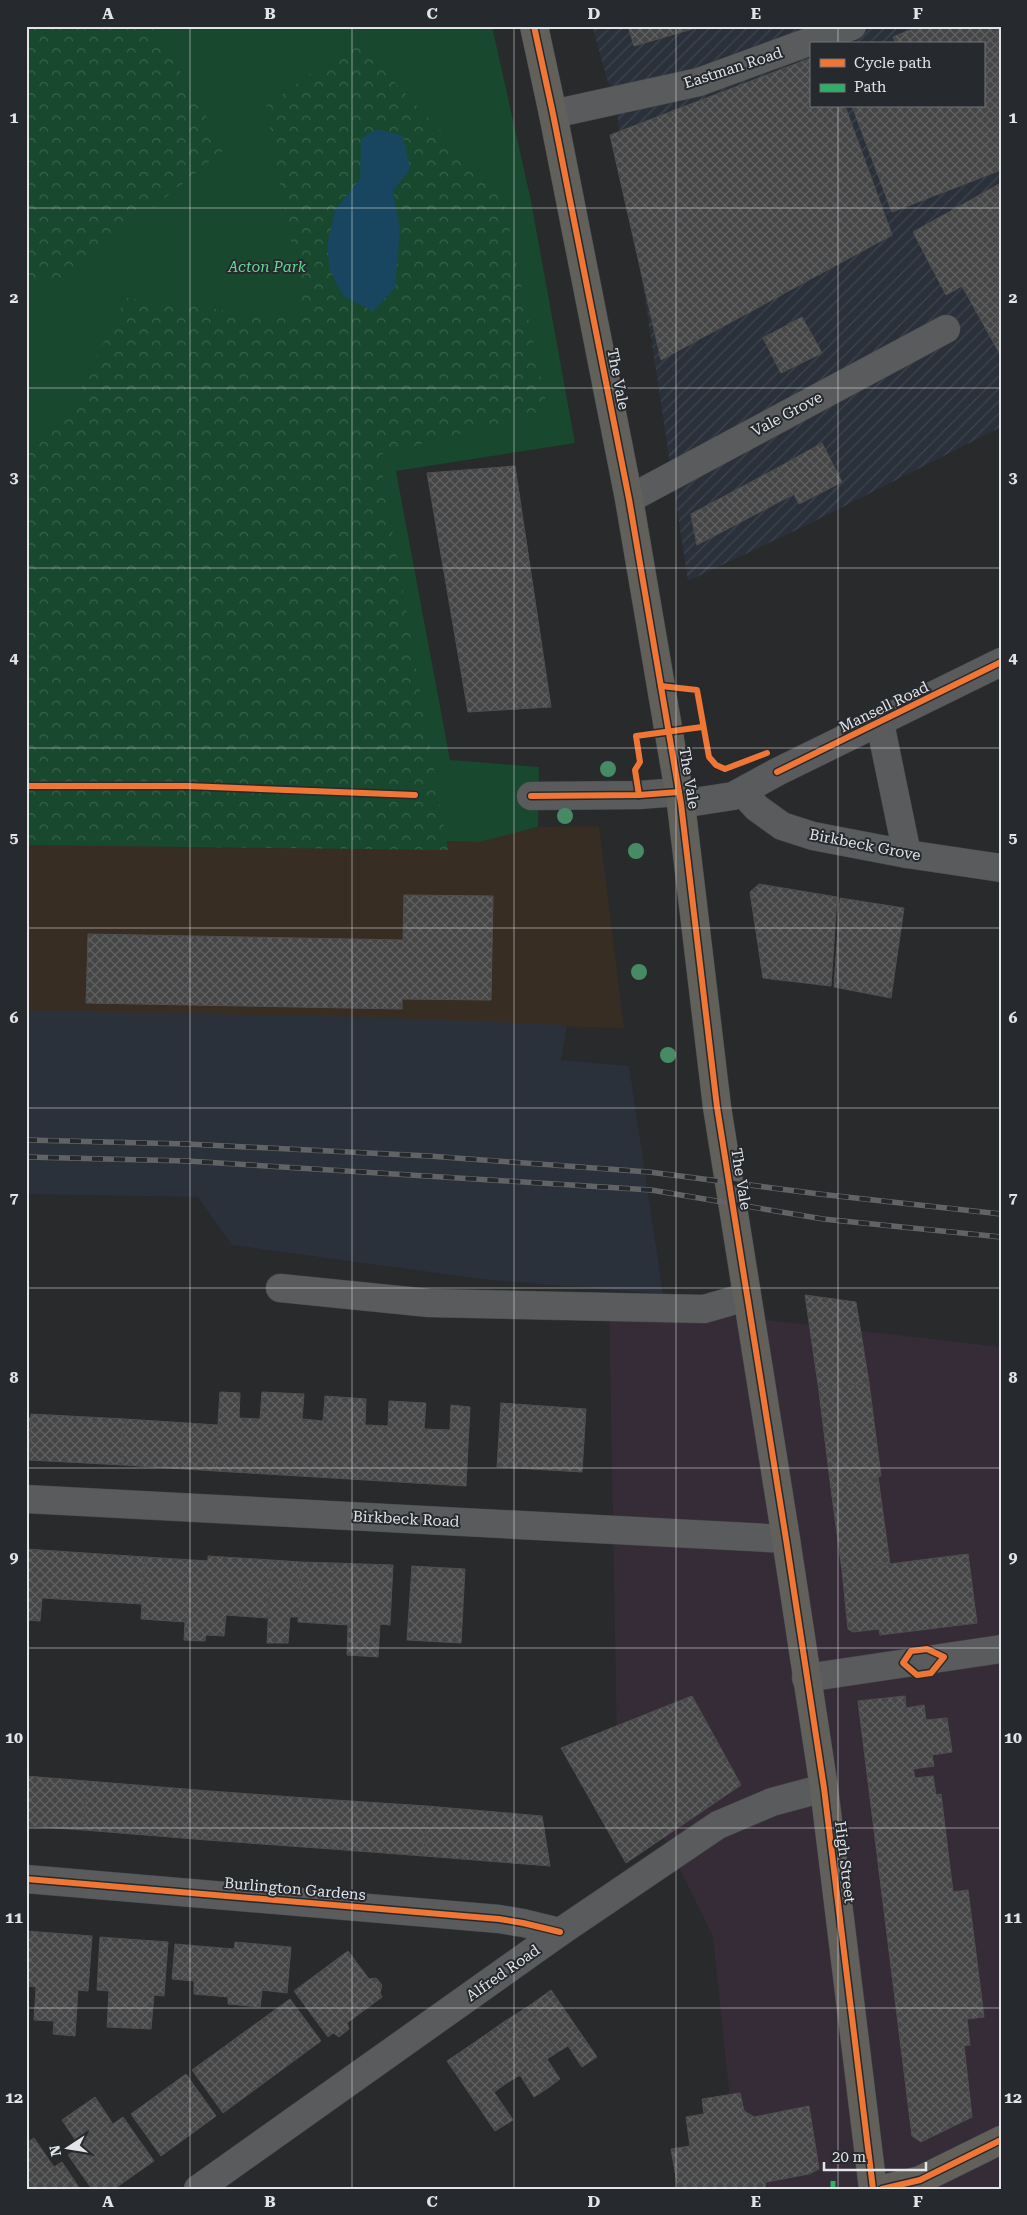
<svg xmlns="http://www.w3.org/2000/svg" width="1027" height="2215" viewBox="0 0 1027 2215" font-family="'Roboto Serif',serif">
<style>
.commercial{fill:#362c38}
.industrial{fill:url(#industrial-furrows);fill-rule:evenodd}
.education{fill:#382d22}
.built{fill:#2b313a}
.green{fill:#18482e}
.forest{fill:url(#forest-crowns)}
.water{fill:#184661}
.building{fill:url(#building-cross-hatch);stroke:#504f4f}
.lines{fill:none;stroke-linecap:round;stroke-linejoin:round}
.minor-casing{stroke:#434547;stroke-width:29}
.major-casing{stroke:#434547;stroke-width:29}
.minor{stroke:#595b5d;stroke-width:28}
.major{stroke:#61605a;stroke-width:28}
.rail-casing{stroke:#626364;stroke-width:5.5}
.rail{stroke:#262a2e;stroke-width:4;stroke-dasharray:11;stroke-linecap:butt}
.quiet{stroke:#2db169;stroke-width:5;stroke-dasharray:10 5;stroke-linecap:butt}
.cycleway-casing{stroke:#262a2e;stroke-width:9}
.cycleway{stroke:#f07635;stroke-width:6}
.tree{fill:#478b65}
.grid{fill:none;stroke:#e2e4e7;stroke-width:1;stroke-opacity:0.55}
.labels{text-anchor:middle;dominant-baseline:central;stroke-width:4;stroke-linejoin:round;paint-order:stroke}
.street-label{font-size:15px;fill:#e2e4e7;stroke:#262a2e}
.park-label{font-size:15px;font-style:italic;fill:#60db94;stroke:#262a2e}
.neatline{fill:none;stroke:#e2e4e7;stroke-width:2}
.grid-label{font-size:16px;text-anchor:middle;font-weight:bold;fill:#e2e4e7}
</style>
<defs>
<pattern id="industrial-furrows" width="10" height="10" patternUnits="userSpaceOnUse" patternTransform="scale(1.25)"><rect width="10" height="10" fill="#2b313a"/><path d="M-1 1l2-2M0 10L10 0M9 11l2-2" fill="none" stroke="#3f454d"/></pattern>
<pattern id="forest-crowns" width="20" height="18" patternUnits="userSpaceOnUse" patternTransform="scale(1.25)"><rect width="20" height="18" fill="#18482e"/><path d="M2 6a3 3 0 1 1 6 0M12 15a3 3 0 1 1 6 0" fill="none" stroke="#39624c"/></pattern>
<pattern id="building-cross-hatch" width="8" height="8" patternUnits="userSpaceOnUse" patternTransform="scale(1.25)"><rect width="8" height="8" fill="#464647"/><path d="M0 0l8 8M0 8l8-8" fill="none" stroke="#606162"/></pattern>
</defs>
<rect width="100%" height="100%" fill="#282a2c"/>
<path class="commercial" d="M609,1302L1001,1347V2189H739L713,1936L617,1743Z"/>
<path class="industrial" d="M592,26H1001V427L803,527L688,581L617,114ZM811,44H983V106H811Z"/>
<path class="education" d="M599,826L624,1028L26,1012V830L480,842L538,827Z"/>
<path class="built" d="M26,1011L366,1017L567,1025L561,1060L629,1066L663,1294L481,1279L232,1245L198,1197L26,1194Z"/>
<path class="green" d="M26,26H492L531,201L575,443L396,471L450,760L539,767L538,827L480,842L26,830Z"/>
<g class="forest">
<path d="M26,26H154L225,149L64,280L26,278Z"/>
<path d="M355,41L502,195L548,411L379,455L448,850L26,845V440L63,424L126,298L261,315L305,318L266,106Z"/>
</g>
<path class="water" d="M378,129L403,136L410,169L393,191L400,230L395,288L373,311L343,296L330,270L327,245L335,210L360,179L361,138Z"/>
<g class="building">
<path d="M628,26H698L699,27L634,46Z"/>
<path d="M920,26H1001V170L892,212L852,106H983V44H896L893,37Z"/>
<path d="M811,58V106H845L892,235L661,360L610,135Z"/>
<path d="M1001,183V356L962,286L946,295L913,232Z"/>
<path d="M802,317L822,353L781,373L763,338Z"/>
<path d="M822,443L842,482L799,504L779,467Z"/>
<path d="M515,466L551,707L468,712L427,473Z"/>
<path d="M779,467L794,494L697,545L691,514Z"/>
<path d="M759,884L837,897L831,986L763,978L750,892Z"/>
<path d="M404,895L493,896L491,1000L402,999V1009L86,1003L88,934L403,940Z"/>
<path d="M840,898L904,908L891,998L834,987Z"/>
<path d="M805,1295L856,1302L869,1383L819,1391Z"/>
<path d="M869,1383L881,1476L831,1489L819,1391Z"/>
<path d="M220,1392L240,1393L239,1418L260,1419L262,1392L304,1394L302,1419L323,1421L325,1396L366,1399L365,1425L388,1426L389,1401L426,1403L424,1429L450,1430L451,1405L470,1407L466,1486L215,1471Z"/>
<path d="M501,1403L586,1409L582,1472L497,1467Z"/>
<path d="M31,1414L125,1419L123,1465L29,1460Z"/>
<path d="M26,1417L31,1418L29,1460H26Z"/>
<path d="M125,1419L218,1425L215,1471L123,1465Z"/>
<path d="M878,1477L890,1564L842,1570L831,1489Z"/>
<path d="M26,1549L145,1557L142,1604L42,1598L40,1621L26,1620Z"/>
<path d="M968,1554L977,1623L880,1635L879,1629L853,1632L848,1629L842,1570Z"/>
<path d="M208,1556L271,1560L267,1618L226,1615L224,1636L206,1635L205,1641L184,1640L185,1622L141,1619L145,1557L208,1561Z"/>
<path d="M271,1560L301,1562L298,1617H290L288,1643H267Z"/>
<path d="M301,1562L334,1563L331,1624L298,1622Z"/>
<path d="M334,1563L393,1565L390,1625L380,1624L378,1657L347,1655L348,1625L331,1624Z"/>
<path d="M412,1566L465,1569L461,1643L407,1640Z"/>
<path d="M692,1696L741,1785L626,1863L561,1748Z"/>
<path d="M905,1696L906,1708L924,1705L926,1720L947,1718L952,1752L932,1755L934,1766L913,1769L915,1778L933,1776L936,1795L941,1794L953,1892L968,1890L984,2017L967,2019L970,2045L964,2046L972,2117L921,2142L912,2136L858,1701Z"/>
<path d="M26,1776L87,1781L83,1830L26,1826Z"/>
<path d="M87,1781L210,1791L207,1840L83,1830Z"/>
<path d="M210,1791L335,1800L331,1849L207,1840Z"/>
<path d="M335,1800L427,1806L424,1856L331,1849Z"/>
<path d="M427,1806L542,1816L550,1866L424,1856Z"/>
<path d="M26,1931L92,1936L88,1991L78,1990L75,2036L53,2034L54,2021L34,2020L36,1987L26,1986Z"/>
<path d="M100,1937L168,1942L164,1996L154,1995L151,2029L107,2027L109,1991L97,1990Z"/>
<path d="M235,1942L291,1947L287,1993L262,1990L260,2007L228,2004V1997L194,1994V1981L172,1979L175,1944L234,1949Z"/>
<path d="M348,1951L369,1979L376,1978L382,1985L380,1993L382,1997L347,2023L349,2029L339,2037L333,2033L328,2037L294,1991Z"/>
<path d="M551,1990L597,2057L582,2067L568,2046L558,2052L529,2006Z"/>
<path d="M290,1999L321,2041L223,2113L192,2070Z"/>
<path d="M529,2006L558,2052L547,2059L560,2079L548,2088L505,2021Z"/>
<path d="M505,2021L548,2088L534,2097L520,2075L507,2083L478,2040Z"/>
<path d="M478,2040L507,2083L494,2092L513,2120L495,2131L447,2061Z"/>
<path d="M186,2074L216,2116L161,2156L131,2114Z"/>
<path d="M740,2093L744,2111L754,2117L809,2106L819,2169L809,2174L766,2182L765,2189H678L671,2149L690,2146L686,2117L704,2114L702,2099Z"/>
<path d="M95,2097L113,2124L123,2117L154,2161L114,2189H92L68,2155L80,2147L62,2120Z"/>
<path d="M34,2138L54,2167L62,2162L80,2189H26V2143Z"/>
</g>
<g class="lines">
<defs>
<g id="minor">
<path d="M553,114L699,82L852,26"/>
<path d="M629,499L946,329"/>
<path d="M880,723L907,854"/>
<path d="M742,792L757,808L782,826L813,836L907,854L1001,868"/>
<path d="M531,796L639,795L679,792"/>
<path d="M681,804L733,796L777,772L1001,662"/>
<path d="M280,1288L429,1303L704,1309L746,1297"/>
<path d="M26,1499L786,1539"/>
<path d="M806,1678L1001,1649"/>
<path d="M26,1879L499,1919L523,1923L560,1932"/>
<path d="M198,2189L560,1932L718,1825L772,1802L824,1788"/>
</g>
<g id="major">
<path d="M534,26L553,114L629,499L681,804L717,1107L786,1539L824,1788L873,2189"/>
<path d="M882,2189L920,2180L1001,2140"/>
</g>
</defs>
<use href="#minor" class="minor-casing"/>
<use href="#major" class="major-casing"/>
<use href="#minor" class="minor"/>
<use href="#major" class="major"/>
<defs>
<g id="rail">
<path d="M26,1140L187,1144L429,1156L649,1172L819,1194L1001,1214"/>
<path d="M26,1157L187,1161L651,1190L823,1219L1001,1237"/>
</g>
</defs>
<use href="#rail" class="rail-casing"/>
<use href="#rail" class="rail"/>
<path class="quiet" d="M833,2189V2181"/>
<defs>
<g id="cycleway">
<path d="M534,26L553,114L629,499L681,804L717,1107L786,1539L824,1788L873,2189"/>
<path d="M661,686L697,690L709,757L716,765L725,769L767,753"/>
<path d="M777,772L1001,662"/>
<path d="M26,786H187L415,795"/>
<path d="M639,795L635,770L640,762L636,736L702,727"/>
<path d="M531,796L639,795L679,792"/>
<path d="M927,1649L944,1657L931,1673L917,1675L903,1663L911,1651Z"/>
<path d="M26,1879L499,1919L523,1923L560,1932"/>
<path d="M882,2189L920,2180L1001,2140"/>
</g>
</defs>
<use href="#cycleway" class="cycleway-casing"/>
<use href="#cycleway" class="cycleway"/>
</g>
<g class="tree">
<circle cx="608" cy="769" r="8"/>
<circle cx="565" cy="816" r="8"/>
<circle cx="636" cy="851" r="8"/>
<circle cx="639" cy="972" r="8"/>
<circle cx="668" cy="1055" r="8"/>
</g>
<path class="grid" d="M190,26V2189M352,26V2189M514,26V2189M676,26V2189M838,26V44M838,106V2189M26,208H1001M26,388H1001M26,568H1001M26,748H1001M26,928H1001M26,1108H1001M26,1288H1001M26,1468H1001M26,1648H1001M26,1828H1001M26,2008H1001"/>
<g class="labels">
<g class="street-label">
<text transform="translate(733 68) rotate(-18)">Eastman Road</text>
<text transform="translate(618 379) rotate(79)">The Vale</text>
<text transform="translate(787 414) rotate(-28)">Vale Grove</text>
<text transform="translate(884 707) rotate(-26)">Mansell Road</text>
<text transform="translate(689 778) rotate(81)">The Vale</text>
<text transform="translate(865 845) rotate(11)">Birkbeck Grove</text>
<text transform="translate(741 1179) rotate(81)">The Vale</text>
<text transform="translate(406 1519) rotate(3)">Birkbeck Road</text>
<text transform="translate(845 1862) rotate(83)">High Street</text>
<text transform="translate(295 1889) rotate(5)">Burlington Gardens</text>
<text transform="translate(503 1973) rotate(-35)">Alfred Road</text>
</g>
<g class="park-label">
<text x="267" y="267">Acton Park</text>
</g>
</g>
<rect width="1027" height="2215" fill="none" stroke="#262a2e" stroke-width="55"/>
<rect x="810" y="42" width="175" height="65" fill="#262a2e" stroke="#717478"/>
<rect x="820" y="59" width="25" height="8" fill="#f07635" stroke="#717478"/>
<text x="854" y="68" font-size="15" fill="#e2e4e7">Cycle path</text>
<rect x="820" y="84" width="25" height="8" fill="#2db169" stroke="#717478"/>
<text x="854" y="92" font-size="15" fill="#e2e4e7">Path</text>
<g transform="translate(68 2148) rotate(258)" stroke="#262a2e" stroke-width="4" paint-order="stroke">
<path d="M0-4L9 19L0 12L-9 19Z" fill="#e2e4e7"/>
<text y="-8" font-size="14" font-weight="bold" text-anchor="middle" fill="#e2e4e7">N</text>
</g>
<path d="M824 2162v8h102v-8" fill="none" stroke="#e2e4e7" stroke-width="2.5"/>
<text x="832" y="2162" font-size="15" fill="#e2e4e7" stroke="#262a2e" stroke-width="4" paint-order="stroke">20 m</text>
<rect x="28" y="28" width="972" height="2160" class="neatline"/>
<g class="grid-label">
<text x="108" y="19">A</text>
<text x="270" y="19">B</text>
<text x="432" y="19">C</text>
<text x="594" y="19">D</text>
<text x="756" y="19">E</text>
<text x="918" y="19">F</text>
<text x="14" y="123">1</text>
<text x="1013" y="123">1</text>
<text x="14" y="303">2</text>
<text x="1013" y="303">2</text>
<text x="14" y="483">3</text>
<text x="1013" y="483">3</text>
<text x="14" y="663">4</text>
<text x="1013" y="663">4</text>
<text x="14" y="843">5</text>
<text x="1013" y="843">5</text>
<text x="14" y="1023">6</text>
<text x="1013" y="1023">6</text>
<text x="14" y="1203">7</text>
<text x="1013" y="1203">7</text>
<text x="14" y="1383">8</text>
<text x="1013" y="1383">8</text>
<text x="14" y="1563">9</text>
<text x="1013" y="1563">9</text>
<text x="14" y="1743">10</text>
<text x="1013" y="1743">10</text>
<text x="14" y="1923">11</text>
<text x="1013" y="1923">11</text>
<text x="14" y="2103">12</text>
<text x="1013" y="2103">12</text>
<text x="108" y="2207">A</text>
<text x="270" y="2207">B</text>
<text x="432" y="2207">C</text>
<text x="594" y="2207">D</text>
<text x="756" y="2207">E</text>
<text x="918" y="2207">F</text>
</g>
</svg>
